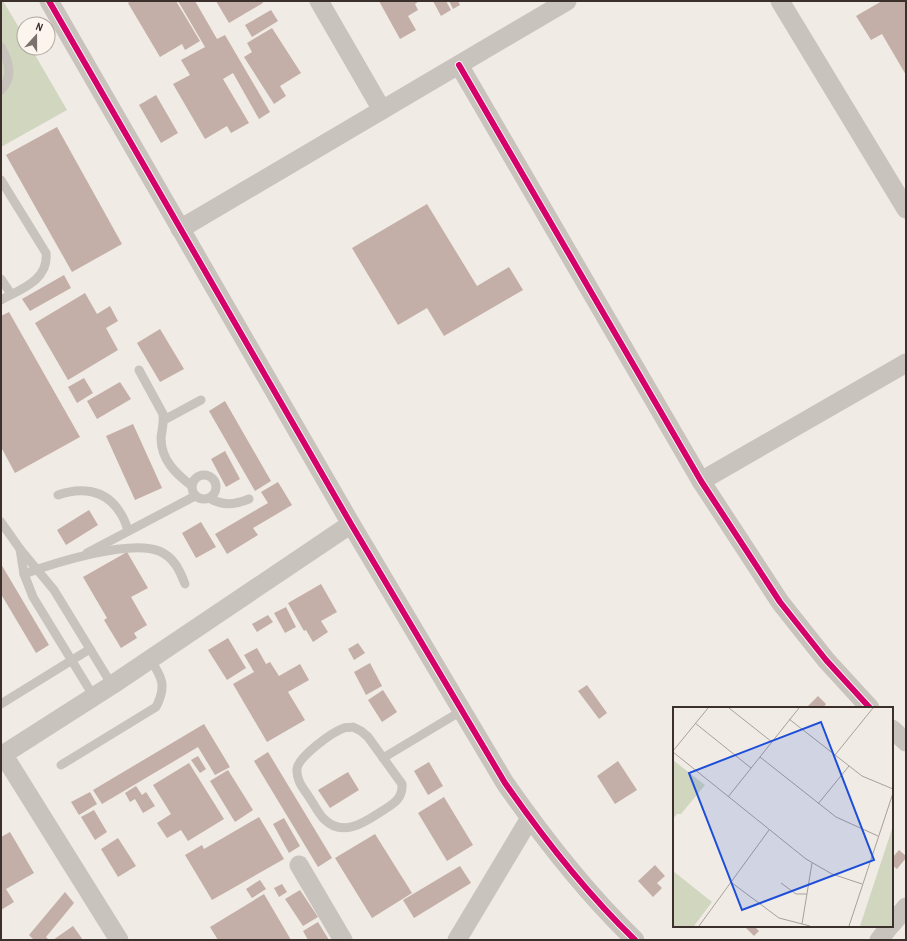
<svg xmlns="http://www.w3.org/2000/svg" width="907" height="941" viewBox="0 0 907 941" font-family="'Archivo Narrow',sans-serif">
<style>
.green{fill:#d1d6bf}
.building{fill:#c3afa7}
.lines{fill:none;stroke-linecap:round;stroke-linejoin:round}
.service{stroke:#c9c3be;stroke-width:9}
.minor{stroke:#c9c3be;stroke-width:19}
.cycleway-casing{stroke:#fbf5ee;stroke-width:8}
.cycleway{stroke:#d6006c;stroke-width:6}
.inset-road{fill:none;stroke:#a8a09b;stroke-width:1}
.view{fill:#1d4ed8;fill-opacity:0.15;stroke:#1d4ed8;stroke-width:2}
.inset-edge{fill:none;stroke:#3b302b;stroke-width:2}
</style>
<rect width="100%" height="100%" fill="#f0ebe5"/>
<path class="green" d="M1,1H3L24,36V48H31L67,110L1,147Z"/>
<g class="building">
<path d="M131,1H176L200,41L185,50L182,44L160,57L128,3Z"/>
<path d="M178,1H195L217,39L225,35L270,112L259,119L233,73L223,79L249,123L231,133L227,126L205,139L173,84L190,75L181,60L205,47Z"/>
<path d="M216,1H262L263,3L229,23Z"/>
<path d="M379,1H419L415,4L418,10L408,16L416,30L400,39Z"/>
<path d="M433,1H446L451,10L441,16Z"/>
<path d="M449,1H458L460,5L453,9Z"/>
<path d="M882,1H906V75L882,34L871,40L856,16Z"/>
<path d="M271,10L278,21L252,37L245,25Z"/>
<path d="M272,28L301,73L280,86L286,96L274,104L244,57L252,52L247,43Z"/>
<path d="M156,95L178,133L161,143L139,105Z"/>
<path d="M57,127L122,244L72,272L6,155Z"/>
<path d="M427,204L477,286L509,267L523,290L444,336L427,308L398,325L352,248Z"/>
<path d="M64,275L71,288L30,311L22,299Z"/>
<path d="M85,293L97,314L110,306L118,321L106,328L118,350L68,380L35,323Z"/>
<path d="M9,312L80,437L15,473L1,447V316Z"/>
<path d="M160,329L184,369L160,382L137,343Z"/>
<path d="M84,378L93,393L77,403L68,387Z"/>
<path d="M120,382L131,399L97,419L87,401Z"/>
<path d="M225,401L271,481L255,491L209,411Z"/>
<path d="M133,424L162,488L135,500L106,436Z"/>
<path d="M225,451L240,479L226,487L211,459Z"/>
<path d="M278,482L292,505L253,528L258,535L227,554L215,534L268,503L261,492Z"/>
<path d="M89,510L98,525L66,545L57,530Z"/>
<path d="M201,522L216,547L196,558L182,533Z"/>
<path d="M127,552L148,588L131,597L147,625L134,633L137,638L121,648L104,620L107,618L83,577Z"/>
<path d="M1,564L49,645L36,653L1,594Z"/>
<path d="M321,584L337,612L321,621L328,632L313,642L306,630L304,631L288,603Z"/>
<path d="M286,607L296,627L285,633L274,613Z"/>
<path d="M268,615L273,622L257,632L252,624Z"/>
<path d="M228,638L246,668L227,680L208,650Z"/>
<path d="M358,643L365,653L354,660L348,649Z"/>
<path d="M257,648L266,664L270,662L279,676L300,664L309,680L288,692L305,720L267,742L233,684L254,672L244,655Z"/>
<path d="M370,663L382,686L366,695L354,672Z"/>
<path d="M587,685L607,713L599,719L578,691Z"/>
<path d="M383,690L397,712L382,722L368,700Z"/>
<path d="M818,696L826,704L823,708H806Z"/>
<path d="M204,724L230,767L215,775L198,747L102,804L93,790Z"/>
<path d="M268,752L332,858L318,867L254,761Z"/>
<path d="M198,756L206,769L200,773L191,760Z"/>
<path d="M618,761L637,790L615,804L597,776Z"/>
<path d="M429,762L443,786L428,795L414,771Z"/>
<path d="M189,763L224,819L188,841L181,830L167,838L157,823L171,814L153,785Z"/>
<path d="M228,770L253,810L235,822L210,781Z"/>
<path d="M348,772L359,790L330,808L318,790Z"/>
<path d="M136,786L142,795L146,792L155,806L143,813L135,799L130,802L125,793Z"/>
<path d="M90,792L97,804L79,815L71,802Z"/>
<path d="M444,797L473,845L447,861L418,813Z"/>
<path d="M94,810L107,832L95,840L81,817Z"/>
<path d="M259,817L284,859L212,900L185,855L202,845L204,849Z"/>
<path d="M284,818L300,846L289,853L273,824Z"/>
<path d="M10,832L34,873L6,889L14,902L1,910V837Z"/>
<path d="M375,834L412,893L372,918L335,858Z"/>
<path d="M118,838L136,866L118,877L101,849Z"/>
<path d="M899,850L906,856V858L897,869L892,865V858Z"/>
<path d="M655,865L665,876L657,883L662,888L653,897L638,881Z"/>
<path d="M460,866L471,883L414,918L403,900Z"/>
<path d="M260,880L266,889L252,898L246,889Z"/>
<path d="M282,884L287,892L279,897L274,888Z"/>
<path d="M300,890L318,917L303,926L285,899Z"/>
<path d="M65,892L74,903L46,937L49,940H34L29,935Z"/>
<path d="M264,894L291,940H218L210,927Z"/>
<path d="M318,922L329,940H308L303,931Z"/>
<path d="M73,926L83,940H53Z"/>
<path d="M744,926H754L759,931L754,936Z"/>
</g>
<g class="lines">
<g class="service">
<path d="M1,47C9,61 14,77 1,90"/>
<path d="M1,180L46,253C49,280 21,289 1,300"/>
<path d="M1,279L11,294"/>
<path d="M139,370L163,414C164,422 162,430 161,438C161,460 176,474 192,486"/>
<path d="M164,420L201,400"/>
<circle cx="204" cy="487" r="12"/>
<path d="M58,495C80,487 105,489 119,511C123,516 126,524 128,530"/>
<path d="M209,498C223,506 234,505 249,499"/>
<path d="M1,522L20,549L54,590L112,685"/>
<path d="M20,549L24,574L33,597L94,697"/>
<path d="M87,553L195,496"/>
<path d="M24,574C54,563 130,539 159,551C174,557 180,571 185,584"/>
<path d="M1,704L90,649"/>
<path d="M353,727L361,731L368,737L402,784C403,799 393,804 382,811C365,822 343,838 324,819C318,813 314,804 309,797C303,788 296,780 297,769C298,757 332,732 344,728C346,727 350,728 353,727Z"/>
<path d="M383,758L463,710"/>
<path d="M61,765L156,707C167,686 162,677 150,659"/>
</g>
<g class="minor">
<path d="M49,1L351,524L505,783C544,839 586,893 635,940"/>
<path d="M319,1L382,110"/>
<path d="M780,1L906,209"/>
<path d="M459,65L701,481L780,602L826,660L870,708"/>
<path d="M180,229L567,1"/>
<path d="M701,481L906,363"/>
<path d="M892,729L906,742"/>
<path d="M3,754L119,940"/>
<path d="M1,756L112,685L351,524"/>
<path d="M299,865L343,940"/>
<path d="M892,924L906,907"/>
<path d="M457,940L530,818"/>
<path d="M879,940L890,926"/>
</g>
<defs>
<g id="cycleway">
<path d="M49,1L351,524L505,783C544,839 586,893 635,940"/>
<path d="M459,65L701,481L780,602L826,660L870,708"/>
</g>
</defs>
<use href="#cycleway" class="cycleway-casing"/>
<use href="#cycleway" class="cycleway"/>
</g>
<g transform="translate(673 707)">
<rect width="220" height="220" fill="#f0ebe5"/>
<path d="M0,53L32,78L8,107H4L0,112ZM220,119V219H187ZM0,164L39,195L21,219H0Z" fill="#d1d6bf"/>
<path class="inset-road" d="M56,1L99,35M116,12L189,69L220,82M22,16L78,61M0,44L35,1M0,45L133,152L159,167L189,177M162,48L200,1M87,50L163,110L205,129M55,90L126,1M145,97L176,59M59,176L106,211L137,219M108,176L123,187H134M129,217L139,156M26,219L96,123M176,219L220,86"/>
<path class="view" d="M148,15L201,153L69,203L16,66Z"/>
<rect width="220" height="220" class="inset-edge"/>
</g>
<rect width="907" height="941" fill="none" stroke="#3b302b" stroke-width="4"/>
<g transform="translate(36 36) rotate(21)"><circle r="19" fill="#fbf5ee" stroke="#aea6a0"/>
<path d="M0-3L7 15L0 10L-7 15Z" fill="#7a716c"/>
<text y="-6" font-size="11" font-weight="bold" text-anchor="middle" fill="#3b302b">N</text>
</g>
</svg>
